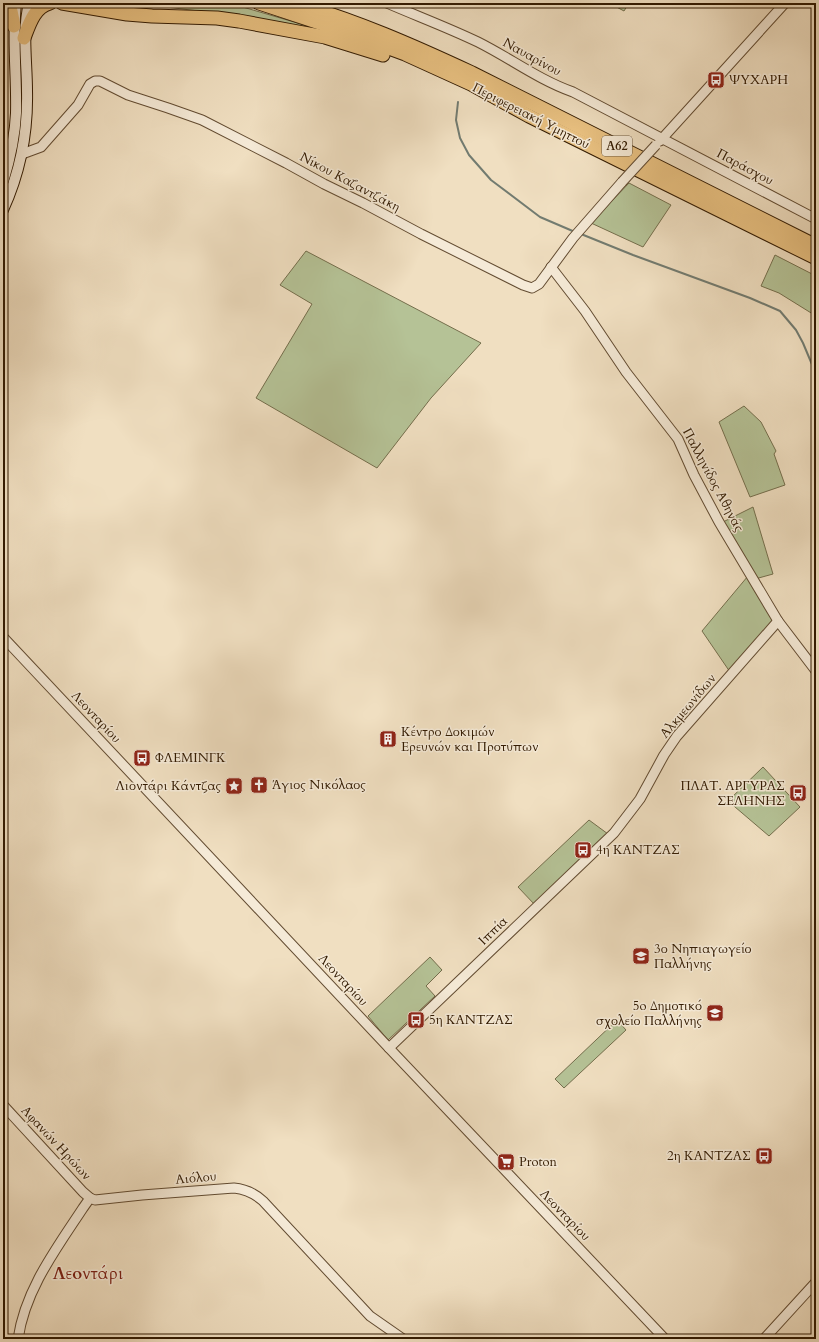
<svg xmlns="http://www.w3.org/2000/svg" width="819" height="1342" viewBox="0 0 819 1342" font-family="Cardo,serif">
<style>
.green{fill:#b5c296;stroke:#746e4c}
.lines{fill:none;stroke-linecap:round;stroke-linejoin:round}
.stream{stroke:#727b70;stroke-width:2}
.tertiary-casing{stroke:#624b31;stroke-width:11}
.secondary-casing{stroke:#321a01;stroke-width:12}
.motorway-casing{stroke:#321a01;stroke-width:15}
.tertiary{stroke:#f5ead7;stroke-width:9}
.secondary{stroke:#f5ead7;stroke-width:10}
.motorway{stroke:#e8c080;stroke-width:13}
.tertiary-bridge-casing{stroke:#624b31;stroke-width:11;stroke-linecap:butt}
.tertiary-bridge{stroke:#f5ead7;stroke-width:9}
.labels{text-anchor:middle;dominant-baseline:central;stroke-width:3;stroke-linejoin:round;paint-order:stroke}
.shield{fill:#f5ead7;stroke:#6c5841;stroke-width:1}
.shield-label{font-size:12px;font-weight:bold;fill:#321a01}
.street-label{font-size:13px;fill:#321a01;stroke:#f5ead7}
.poi-label{font-size:13px;fill:#321a01;stroke:#f5ead7;text-anchor:start}
.district-label{font-size:17px;font-weight:bold;fill:#7a1f14;stroke:#f5ead7}
</style>
<rect width="100%" height="100%" fill="#f0dfc1"/>
<filter id="stains"><feTurbulence type="fractalNoise" baseFrequency=".005" numOctaves="4"/><feColorMatrix values="0 0 0 0 .2 0 0 0 0 .09 0 0 0 0 .02 0 0 0 .5 -.17"/></filter>
<radialGradient id="worn" r=".72"><stop offset=".6" stop-color="#630" stop-opacity="0"/><stop offset="1" stop-color="#630" stop-opacity=".3"/></radialGradient>
<g class="green">
<path d="M134,3H229L294,22L345,39L223,14Z"/>
<path d="M609,3H629L624,11Z"/>
<path d="M629,183L671,205L643,247L591,223Z"/>
<path d="M306,251L481,343L431,398L377,468L256,398L312,304L280,285Z"/>
<path d="M775,255L816,276V316L779,293L761,286Z"/>
<path d="M744,406L761,422L776,451L774,454L785,485L750,497L719,422Z"/>
<path d="M753,507L773,574L755,579L721,523Z"/>
<path d="M748,576L774,621L730,672L702,631Z"/>
<path d="M763,767L800,807L769,836L728,801Z"/>
<path d="M589,820L608,834L535,905L518,887Z"/>
<path d="M430,957L442,970L426,986L435,996L388,1040L368,1016Z"/>
<path d="M617,1020L626,1030L564,1088L555,1079Z"/>
</g>
<g class="lines">
<g class="stream">
<path d="M458,102L456,120L460,138L469,155L491,180L540,217L575,232"/>
<path d="M581,234L633,255L750,298L780,311L796,330L803,343L816,374"/>
</g>
<defs>
<g id="tertiary">
<path d="M387,3C417,16 449,28 478,42C510,58 539,80 573,92L816,219"/>
<path d="M660,141L785,3"/>
<path d="M22,154L41,147L78,105L90,84L95,81H100L128,95L168,108L202,120L286,163L324,184L363,203L421,234L523,285L532,288L539,284L573,238L622,182"/>
<path d="M551,267L585,311L626,372L678,439L694,475L719,522L778,621L816,671"/>
<path d="M3,637L389,1048L665,1339"/>
<path d="M389,1048L614,833L640,799L664,755L677,736L778,621"/>
<path d="M3,1105L83,1192L90,1198L95,1200L142,1195L234,1188C246,1189 254,1193 263,1201L370,1316L403,1339"/>
<path d="M18,1339C25,1290 56,1249 83,1208L90,1198"/>
<path d="M764,1339L816,1282"/>
</g>
<g id="secondary">
<path d="M3,182C10,159 15,137 16,113C17,76 12,40 16,3"/>
<path d="M3,210C20,173 28,133 27,91C27,61 22,33 29,3"/>
</g>
<g id="motorway">
<path d="M7,3L11,11L14,26"/>
<path d="M62,3L127,14L152,16L217,18L239,21L325,37L383,55"/>
<path d="M259,3L332,27L405,54L471,84L529,116L816,258"/>
<path d="M294,3C355,20 414,46 472,73L816,246"/>
<path d="M24,38C29,25 34,7 50,3"/>
</g>
</defs>
<use href="#tertiary" class="tertiary-casing"/>
<use href="#secondary" class="secondary-casing"/>
<use href="#motorway" class="motorway-casing"/>
<use href="#tertiary" class="tertiary"/>
<use href="#secondary" class="secondary"/>
<use href="#motorway" class="motorway"/>
<defs>
<path id="tertiary-bridge" d="M622,182L656,145"/>
</defs>
<use href="#tertiary-bridge" class="tertiary-bridge-casing"/>
<use href="#tertiary-bridge" class="tertiary-bridge"/>
</g>
<defs>
<symbol id="bus-square" viewBox="-11 -11 22 22"><rect x="-9" y="-9" width="18" height="18" rx="4" fill="#8f2418" stroke="#f5ead7"/><path d="M-5-6H5V4H4V6H2V4H-2V6H-4V4H-5ZM-3.5-4V0h7V-4ZM-3.5 1.2v1.5H-2V1.2ZM2 1.2v1.5H3.5V1.2Z" fill="#fff"/></symbol>
<symbol id="building-square" viewBox="-11 -11 22 22"><rect x="-9" y="-9" width="18" height="18" rx="4" fill="#8f2418" stroke="#f5ead7"/><path d="M-4-6H4V6H1V3H-1V6H-4ZM-2.5-4.3h1.7v1.8h-1.7ZM.8-4.3h1.7v1.8H.8ZM-2.5-1h1.7V.8h-1.7ZM.8-1h1.7V.8H.8Z" fill="#fff"/></symbol>
<symbol id="church-square" viewBox="-11 -11 22 22"><rect x="-9" y="-9" width="18" height="18" rx="4" fill="#8f2418" stroke="#f5ead7"/><path d="M-1.2-6h2.4v3.5h3.3v2.4h-3.3V6h-2.4V-.1h-3.3v-2.4h3.3Z" fill="#fff"/></symbol>
<symbol id="sight-square" viewBox="-11 -11 22 22"><rect x="-9" y="-9" width="18" height="18" rx="4" fill="#8f2418" stroke="#f5ead7"/><path d="M0-6L1.8-2.2L6-1.7L2.9 1.2L3.7 5.4L0 3.3L-3.7 5.4L-2.9 1.2L-6-1.7L-1.8-2.2Z" fill="#fff"/></symbol>
<symbol id="school-square" viewBox="-11 -11 22 22"><rect x="-9" y="-9" width="18" height="18" rx="4" fill="#8f2418" stroke="#f5ead7"/><path d="M0-5L7-2L0 1L-7-2ZM-4 1L0 2.5L4 1V4Q0 6-4 4Z" fill="#fff"/></symbol>
<symbol id="supermarket-square" viewBox="-11 -11 22 22"><rect x="-9" y="-9" width="18" height="18" rx="4" fill="#8f2418" stroke="#f5ead7"/><path d="M-6-5.5h2.5l.6 2H6L4.5 2H-2.5L-4.4-4H-6ZM-1.5 3.2a1.3 1.3 0 1 0 .1 0ZM3 3.2a1.3 1.3 0 1 0 .1 0Z" fill="#fff"/></symbol>
</defs>
<g fill-rule="evenodd">
<use href="#bus-square" x="706" y="70" width="20" height="20"/>
<use href="#building-square" x="378" y="729" width="20" height="20"/>
<use href="#bus-square" x="132" y="748" width="20" height="20"/>
<use href="#church-square" x="249" y="775" width="20" height="20"/>
<use href="#sight-square" x="224" y="776" width="20" height="20"/>
<use href="#bus-square" x="788" y="783" width="20" height="20"/>
<use href="#bus-square" x="573" y="840" width="20" height="20"/>
<use href="#school-square" x="631" y="946" width="20" height="20"/>
<use href="#school-square" x="705" y="1003" width="20" height="20"/>
<use href="#bus-square" x="406" y="1010" width="20" height="20"/>
<use href="#bus-square" x="754" y="1146" width="20" height="20"/>
<use href="#supermarket-square" x="496" y="1152" width="20" height="20"/>
</g>
<g class="labels">
<rect class="shield" x="602" y="136" width="30" height="20" rx="3"/>
<g class="shield-label">
<text x="617" y="146">Α62</text>
</g>
<g class="street-label">
<text transform="translate(532 57) rotate(29)">Ναυαρίνου</text>
<text transform="translate(531 116) rotate(27)">Περιφερειακή Υμηττού</text>
<text transform="translate(745 167) rotate(28)">Παράσχου</text>
<text transform="translate(350 182) rotate(28)">Νίκου Καζαντζάκη</text>
<text transform="translate(713 480) rotate(62)">Παλληνίδος Αθηνάς</text>
<text transform="translate(688 706) rotate(-50)">Αλκμεωνίδων</text>
<text transform="translate(96 717) rotate(47)">Λεονταρίου</text>
<text transform="translate(493 931) rotate(-44)">Ιππία</text>
<text transform="translate(343 980) rotate(47)">Λεονταρίου</text>
<text transform="translate(56 1143) rotate(47)">Αφανών Ηρώων</text>
<text transform="translate(196 1178) rotate(-5)">Αιόλου</text>
<text transform="translate(565 1215) rotate(46)">Λεονταρίου</text>
</g>
<g class="poi-label">
<text x="729" y="80">ΨΥΧΑΡΗ</text>
<text x="401" y="732">Κέντρο Δοκιμών<tspan x="401" dy="15">Ερευνών και Προτύπων</tspan></text>
<text x="155" y="758">ΦΛΕΜΙΝΓΚ</text>
<text x="272" y="785">Άγιος Νικόλαος</text>
<text x="221" y="786" text-anchor="end">Λιοντάρι Κάντζας</text>
<text x="785" y="786" text-anchor="end">ΠΛΑΤ. ΑΡΓΥΡΑΣ<tspan x="785" dy="15">ΣΕΛΗΝΗΣ</tspan></text>
<text x="596" y="850">4η ΚΑΝΤΖΑΣ</text>
<text x="654" y="949">3ο Νηπιαγωγείο<tspan x="654" dy="15">Παλλήνης</tspan></text>
<text x="702" y="1006" text-anchor="end">5o Δημοτικό<tspan x="702" dy="15">σχολείο Παλλήνης</tspan></text>
<text x="429" y="1020">5η ΚΑΝΤΖΑΣ</text>
<text x="751" y="1156" text-anchor="end">2η ΚΑΝΤΖΑΣ</text>
<text x="519" y="1162">Proton</text>
</g>
<g class="district-label">
<text x="88" y="1273">Λεοντάρι</text>
</g>
</g>
<rect width="819" height="1342" fill="none" stroke="#f0dfc1" stroke-width="16"/>
<rect x="4" y="4" width="811" height="1334" fill="none" stroke="#321a01" stroke-width="2"/>
<rect x="8" y="8" width="803" height="1326" fill="none" stroke="#321a01"/>
<rect width="100%" height="100%" filter="url(#stains)"/>
<rect width="100%" height="100%" fill="url(#worn)"/>
</svg>
